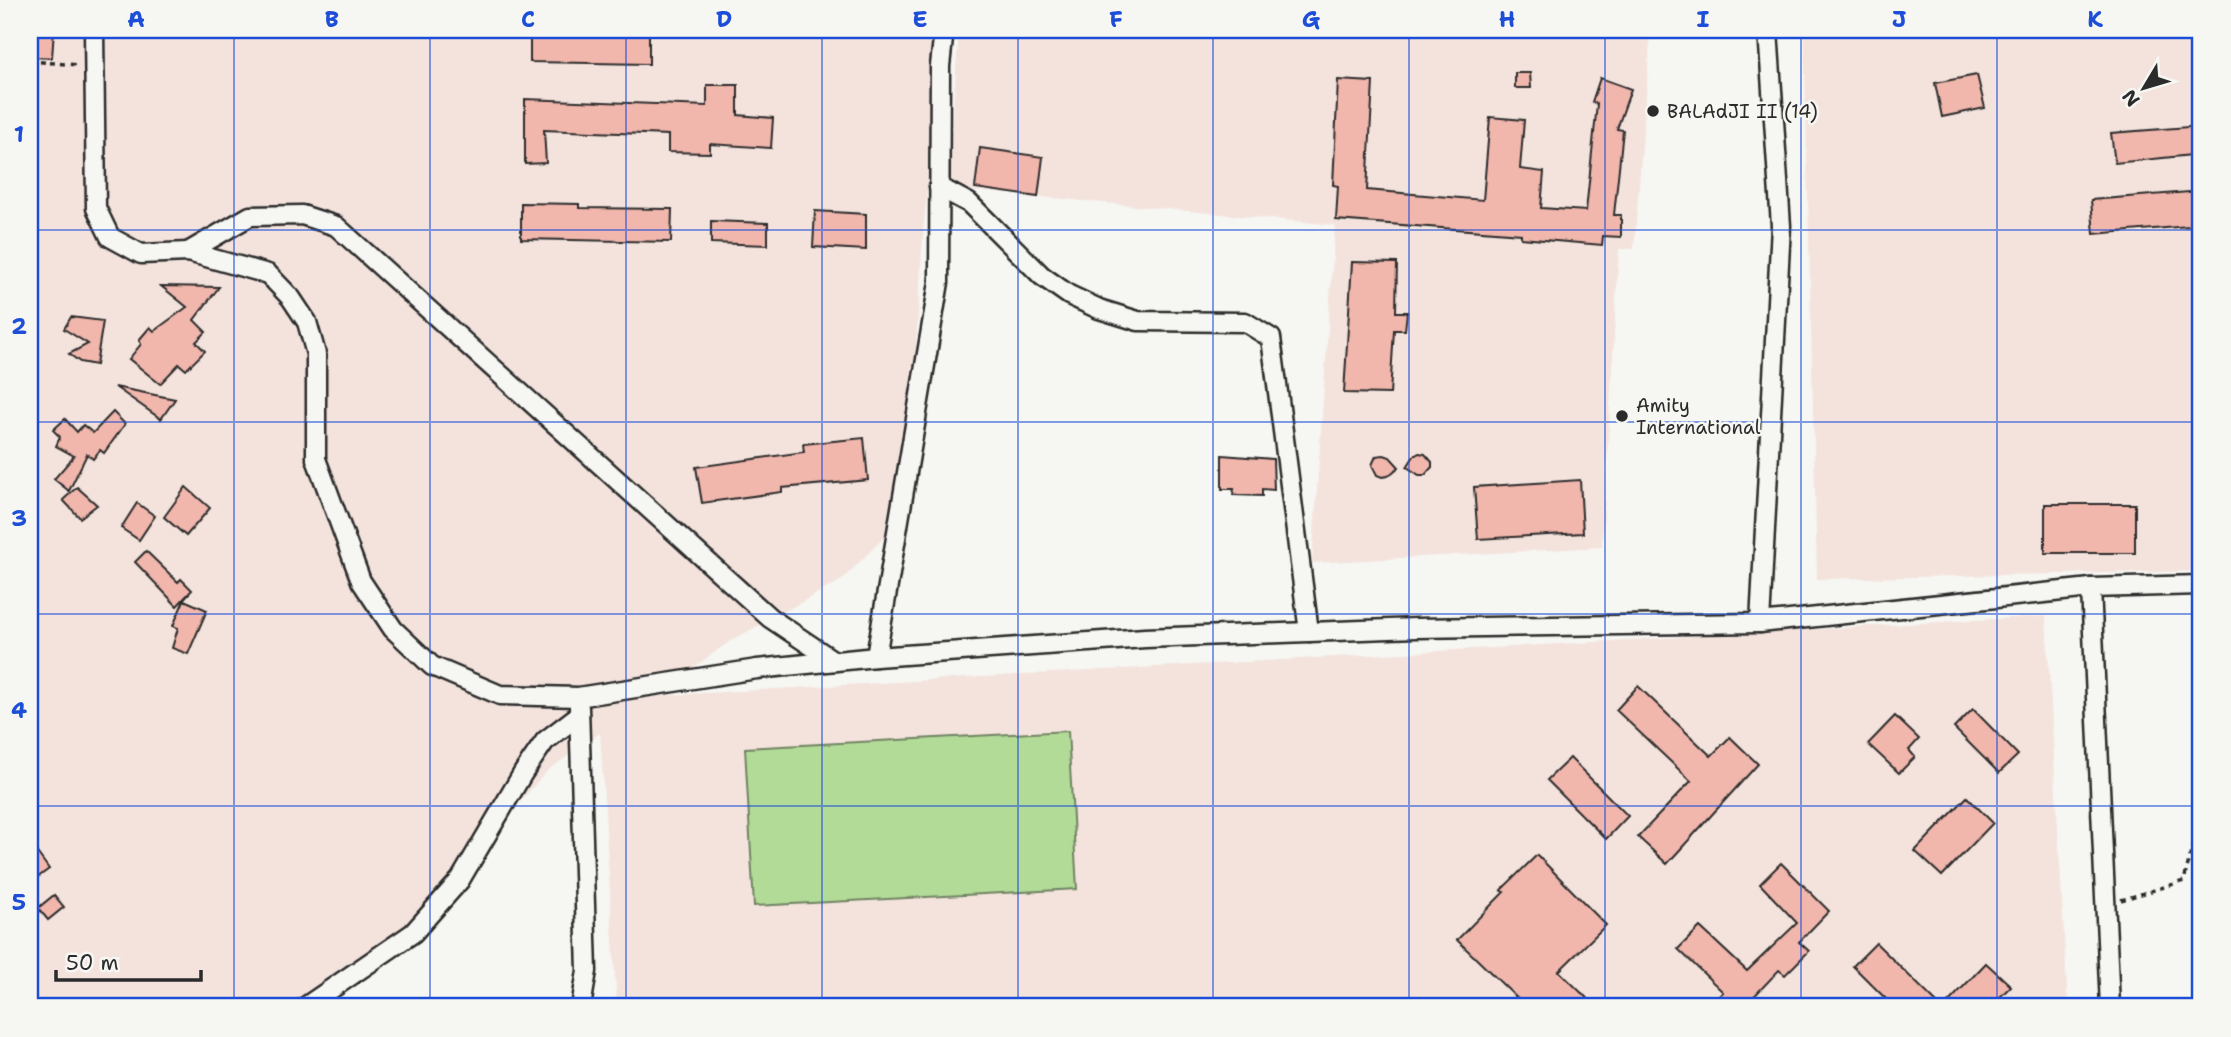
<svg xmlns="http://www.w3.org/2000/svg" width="2231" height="1037" viewBox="0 0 2231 1037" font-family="'Shantell Sans',sans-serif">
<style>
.built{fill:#f4e3dd}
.green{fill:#b3db98;stroke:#6f8362;stroke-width:2}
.building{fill:#f1b7ad;stroke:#2b2b2b;stroke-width:2}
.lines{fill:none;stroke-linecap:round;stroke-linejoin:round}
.minor-casing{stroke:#2b2b2b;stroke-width:23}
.path{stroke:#2b2b2b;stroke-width:3.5;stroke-dasharray:5 5;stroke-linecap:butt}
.minor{stroke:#f6f6f2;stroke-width:18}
.grid{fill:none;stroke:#1d4ed8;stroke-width:2;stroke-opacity:0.55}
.poi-dot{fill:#2b2b2b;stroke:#f6f6f2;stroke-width:2.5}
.labels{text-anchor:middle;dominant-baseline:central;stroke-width:5;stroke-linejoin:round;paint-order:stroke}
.poi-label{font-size:19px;fill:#2b2b2b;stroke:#f6f6f2;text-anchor:start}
.neatline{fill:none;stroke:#1d4ed8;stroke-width:2.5}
.grid-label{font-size:23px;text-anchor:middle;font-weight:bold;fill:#1d4ed8}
</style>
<rect width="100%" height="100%" fill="#f6f6f2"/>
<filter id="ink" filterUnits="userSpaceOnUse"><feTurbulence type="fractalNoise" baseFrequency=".0143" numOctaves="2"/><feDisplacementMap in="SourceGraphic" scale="14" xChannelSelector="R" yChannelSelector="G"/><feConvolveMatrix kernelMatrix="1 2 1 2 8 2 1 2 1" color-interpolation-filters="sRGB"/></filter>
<g filter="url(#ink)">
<g class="built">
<path d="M30,30H943L924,222L905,516L842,580L732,640L653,696L2046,616L2068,1007H617L600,733L547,771L374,967L326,1007H30Z"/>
<path d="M959,30H1651L1634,249H1619L1602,547L1312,563L1335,225L947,188Z"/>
<path d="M1804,30H2201V571L1817,579Z"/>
</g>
<path class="green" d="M1068,731L1077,889L754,906L745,748Z"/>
<g class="building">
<path d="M30,30H54L52,58L30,57Z"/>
<path d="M530,31L649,33V64L530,62Z"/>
<path d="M1515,73H1530L1531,88H1515Z"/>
<path d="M1977,75L1985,108L1942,117L1935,83Z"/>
<path d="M1600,78L1631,89L1617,129L1623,130L1614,215H1621V237L1603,236L1602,245L1521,238V234L1336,220L1338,186L1333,185L1338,80L1373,82L1367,190L1483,200L1490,117L1524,120L1520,169L1544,172L1541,208L1586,211L1597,104L1592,102Z"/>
<path d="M707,85H738V115L773,118L771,148L710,144V153L668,152V135L544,130L546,163L525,164V99L707,106Z"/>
<path d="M2201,126V154L2115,163L2111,133Z"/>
<path d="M980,148L1043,157L1038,197L975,188Z"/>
<path d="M2201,191V225L2094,234L2091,200Z"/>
<path d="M521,203L579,204V208L672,209L671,242L521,239Z"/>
<path d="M815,211L866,214V250L813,247Z"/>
<path d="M711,221L768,223V245L711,243Z"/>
<path d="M1352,262L1397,263L1396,312H1407L1405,330H1394L1390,394L1344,393Z"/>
<path d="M161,286L219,287L194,320L206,332L196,342L205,351L186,370L179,364L160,384L129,359L141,344L139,340L150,327L154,331L187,307Z"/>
<path d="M71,317L103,321L96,365L80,362L69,354L88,344L64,329Z"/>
<path d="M115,387L175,399L161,419Z"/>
<path d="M113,412L125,424L104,453L100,450L93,459L87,454L69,491L54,479L74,456L56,446L60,437L53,430L65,419L77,432L83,425L93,433Z"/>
<path d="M864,438L868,480L782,488V492L702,503L696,467L804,452L803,444Z"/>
<path d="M1419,453L1425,454L1432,462V467L1425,475H1419L1407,467L1414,456Z"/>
<path d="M1222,455L1273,459L1274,490L1262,489V496L1233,495L1234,489H1222Z"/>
<path d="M1384,455L1390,457L1399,467L1388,476L1382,477L1377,475L1372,465L1376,456Z"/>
<path d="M1580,480L1583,533L1478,539L1474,487Z"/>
<path d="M77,487L97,505L80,518L63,500Z"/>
<path d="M186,487L210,508L186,536L164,517Z"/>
<path d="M137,503L155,516L139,540L121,528Z"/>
<rect x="2045" y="504" width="90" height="49"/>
<path d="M146,551L178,582L181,579L192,590L177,606L135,562Z"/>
<path d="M184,600L207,610L188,654L172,648L178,628L173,626Z"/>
<path d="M1638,686L1711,756L1730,737L1758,764L1667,864L1638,837L1691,781L1616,710Z"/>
<path d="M1973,709L2018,755L1999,773L1954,728Z"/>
<path d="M1895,716L1919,739L1909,750L1915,757L1899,773L1868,744Z"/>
<path d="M1570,758L1628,816L1606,839L1547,780Z"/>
<path d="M1967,797L1993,823L1942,876L1915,851Z"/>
<path d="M30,843L49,869L30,883Z"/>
<path d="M1537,855L1606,925L1559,971L1596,1007H1526L1457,940L1504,892L1501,890Z"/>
<path d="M1781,863L1829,911L1799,942L1809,951L1785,975L1779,970L1744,1007H1708L1723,992L1678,949L1700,927L1747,971L1797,923L1760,884Z"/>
<path d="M54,895L64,907L48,920L38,908Z"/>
<path d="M1876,943L1941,1007H1894L1853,966Z"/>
<path d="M1986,963L2011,986L1990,1007H1944Z"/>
</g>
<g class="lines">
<defs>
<g id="minor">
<path d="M94,30L96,208L110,237L141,254L188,252L268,274L291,298L307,322L316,354V459L361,581L393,629L432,666L500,695L578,697L757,669L876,657L1145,638L1416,628L1760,623L2091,588L2201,585"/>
<path d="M939,187L969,203L1042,276L1069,295L1099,309L1138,321L1245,322L1271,338L1309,632"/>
<path d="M188,252L250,216L302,215L336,226L770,618L834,661"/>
<path d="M2091,588L2110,1007"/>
<path d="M1760,623L1781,226L1768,30"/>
<path d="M876,657L939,282L940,66L944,30"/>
<path d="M579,707L587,971L581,1007"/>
<path d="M305,1007L413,933L460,880L523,773L545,741L579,715"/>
</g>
</defs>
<use href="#minor" class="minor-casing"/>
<g class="path">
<path d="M30,61L78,65"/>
<path d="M2121,900L2184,881L2201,811"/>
</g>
<use href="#minor" class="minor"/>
</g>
</g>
<path class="grid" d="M234,30V1007M430,30V1007M626,30V1007M822,30V1007M1018,30V1007M1213,30V1007M1409,30V1007M1605,30V1007M1801,30V1007M1997,30V1007M30,230H2201M30,422H2201M30,614H2201M30,806H2201"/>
<g class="poi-dot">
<circle cx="1653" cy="111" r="7"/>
<circle cx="1622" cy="416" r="7"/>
</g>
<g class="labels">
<g class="poi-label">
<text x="1667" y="111">BALAdJI II (14)</text>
<text x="1636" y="405">Amity<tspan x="1636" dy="22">International</tspan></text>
</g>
</g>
<rect width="2231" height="1037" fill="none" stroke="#f6f6f2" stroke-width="77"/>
<g transform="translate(2144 88) rotate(232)" stroke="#f6f6f2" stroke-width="5" paint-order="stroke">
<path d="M0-5L12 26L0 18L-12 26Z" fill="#2b2b2b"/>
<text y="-10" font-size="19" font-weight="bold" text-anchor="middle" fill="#2b2b2b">N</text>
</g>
<path d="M56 970v10h145v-10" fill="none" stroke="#2b2b2b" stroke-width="3.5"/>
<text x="66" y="970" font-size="21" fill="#2b2b2b" stroke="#f6f6f2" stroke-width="5" paint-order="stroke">50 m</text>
<rect x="38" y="38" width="2154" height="960" class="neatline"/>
<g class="grid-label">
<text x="136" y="27">A</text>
<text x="332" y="27">B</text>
<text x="528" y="27">C</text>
<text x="724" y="27">D</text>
<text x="920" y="27">E</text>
<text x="1116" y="27">F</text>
<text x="1311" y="27">G</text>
<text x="1507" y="27">H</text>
<text x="1703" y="27">I</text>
<text x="1899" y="27">J</text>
<text x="2095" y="27">K</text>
<text x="19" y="142">1</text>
<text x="19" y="334">2</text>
<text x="19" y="526">3</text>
<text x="19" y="718">4</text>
<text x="19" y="910">5</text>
</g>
</svg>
